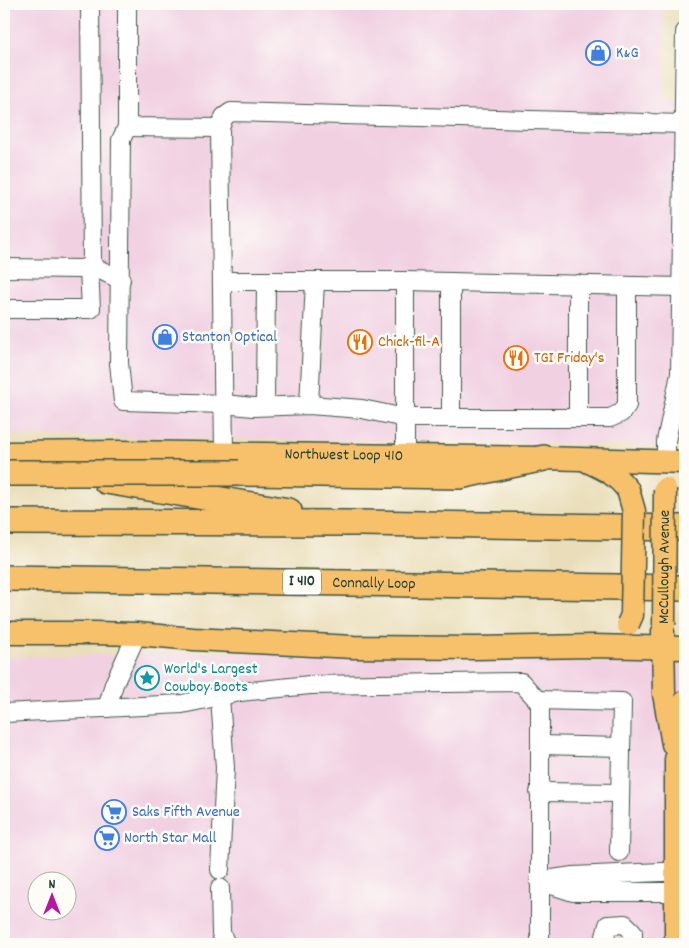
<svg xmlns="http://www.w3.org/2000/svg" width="689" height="948" viewBox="0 0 689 948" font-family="Dekko,sans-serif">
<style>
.built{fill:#f1d0e2;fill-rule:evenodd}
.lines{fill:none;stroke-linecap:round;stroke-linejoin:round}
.minor-casing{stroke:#3d5548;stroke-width:20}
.major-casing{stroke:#3d5548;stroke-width:25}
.highway-casing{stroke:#3d5548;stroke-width:28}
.minor{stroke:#fff;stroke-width:18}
.major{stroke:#f7c06b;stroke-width:22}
.highway{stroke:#f7c06b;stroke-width:25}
.major-bridge-casing{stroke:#3d5548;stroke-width:25;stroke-linecap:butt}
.highway-bridge-casing{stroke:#3d5548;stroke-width:28;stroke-linecap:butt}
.major-bridge{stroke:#f7c06b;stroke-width:22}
.highway-bridge{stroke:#f7c06b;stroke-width:25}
.labels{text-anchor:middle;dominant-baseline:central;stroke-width:5;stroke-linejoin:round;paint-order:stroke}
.shield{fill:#fdfcf7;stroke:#62766e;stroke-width:1}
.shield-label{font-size:15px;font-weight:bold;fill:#1f3d34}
.shop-label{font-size:16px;fill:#366cbe;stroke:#fdfcf7;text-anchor:start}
.food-label{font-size:16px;fill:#c56008;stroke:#fdfcf7;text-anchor:start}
.street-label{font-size:16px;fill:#1f3d34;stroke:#fdfcf7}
.culture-label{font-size:16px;fill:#0d838f;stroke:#fdfcf7;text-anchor:start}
</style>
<rect width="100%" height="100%" fill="#fdfcf7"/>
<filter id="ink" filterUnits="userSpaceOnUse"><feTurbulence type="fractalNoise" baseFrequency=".02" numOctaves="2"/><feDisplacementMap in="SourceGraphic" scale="10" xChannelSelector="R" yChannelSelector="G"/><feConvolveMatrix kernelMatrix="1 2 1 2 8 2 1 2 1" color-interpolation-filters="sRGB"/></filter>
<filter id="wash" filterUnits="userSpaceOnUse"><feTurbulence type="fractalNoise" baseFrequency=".0096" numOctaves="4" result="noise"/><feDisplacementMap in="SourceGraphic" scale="20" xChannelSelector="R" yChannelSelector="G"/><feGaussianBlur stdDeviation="1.12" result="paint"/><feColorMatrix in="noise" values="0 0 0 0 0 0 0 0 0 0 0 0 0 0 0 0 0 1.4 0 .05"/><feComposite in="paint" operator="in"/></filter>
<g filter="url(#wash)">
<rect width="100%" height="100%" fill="#eadeba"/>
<g class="built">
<path d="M4,4H664V101L685,102V446L4,435Z"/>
<path d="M220,652L685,665V944H654V933L653,944H4V657ZM38,880H68V910H38Z"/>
</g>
</g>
<g filter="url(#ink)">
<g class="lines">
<defs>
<g id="minor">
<path d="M127,4V127L220,128"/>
<path d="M127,127L121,140L119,363L123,401L224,404L253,407L309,405L362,409L405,418H610L621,413L627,405V286"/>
<path d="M92,266L121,280"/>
<path d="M4,268L81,269L92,266L90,4"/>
<path d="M222,281H405V456"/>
<path d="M405,281L681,287"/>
<path d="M578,284V418"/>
<path d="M4,309H91L89,268"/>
<path d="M309,405L315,281"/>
<path d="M265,406L266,281"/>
<path d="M451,418V282"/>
<path d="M224,454L220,128L224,117L231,112L685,124"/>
<path d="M666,462V441L680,374L685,32"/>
<path d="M220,697L225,768L220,870"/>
<path d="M537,700L622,702L619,852"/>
<path d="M107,708L114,684L137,634"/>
<path d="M4,713L182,704L240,692L310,685L521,682L540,703V944"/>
<path d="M540,745L621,747"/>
<path d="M539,792L620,793"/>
<path d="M685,871L573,876L539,881L573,892H685"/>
<path d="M220,888L221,933L226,944"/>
<path d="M603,944L608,925L625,924L633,932V944"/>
</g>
<g id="major">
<path id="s1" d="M4,453L120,452L544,458L685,462"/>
<path d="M589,462C607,470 616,475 628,490"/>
<path d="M663,632L664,694L673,744"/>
<path d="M4,633H94L137,634L194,639L354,647L475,648L592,646L685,648"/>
<path d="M676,944V760L685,702"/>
</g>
<g id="highway">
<path d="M239,473L460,476L544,458"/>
<path d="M106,481L289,511"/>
<path d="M4,522L360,523L685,528"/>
<path id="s2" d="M4,578L685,588"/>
</g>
</defs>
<use href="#minor" class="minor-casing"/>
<use href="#major" class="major-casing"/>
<use href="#highway" class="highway-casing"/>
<use href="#minor" class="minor"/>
<use href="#major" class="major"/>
<use href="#highway" class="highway"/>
<defs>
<g id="major-bridge">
<path d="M628,624L632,615L634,511L628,490"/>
<path id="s3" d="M664,625L665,489"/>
</g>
<path id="highway-bridge" d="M4,473H239"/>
</defs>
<use href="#major-bridge" class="major-bridge-casing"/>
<use href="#highway-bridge" class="highway-bridge-casing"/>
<use href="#major-bridge" class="major-bridge"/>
<use href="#highway-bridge" class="highway-bridge"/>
</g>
</g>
<defs>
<symbol id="shop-ring" viewBox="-11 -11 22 22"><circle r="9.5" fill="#fdfcf7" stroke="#3f7fe0" stroke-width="1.5"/><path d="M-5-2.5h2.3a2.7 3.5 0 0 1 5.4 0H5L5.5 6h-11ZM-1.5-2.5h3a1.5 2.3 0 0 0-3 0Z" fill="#3f7fe0"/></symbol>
<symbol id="restaurant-ring" viewBox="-11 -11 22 22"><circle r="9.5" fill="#fdfcf7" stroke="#e8710a" stroke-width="1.5"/><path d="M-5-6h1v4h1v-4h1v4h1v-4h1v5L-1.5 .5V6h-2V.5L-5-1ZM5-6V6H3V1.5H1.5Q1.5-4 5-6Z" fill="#e8710a"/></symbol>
<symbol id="sight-ring" viewBox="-11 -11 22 22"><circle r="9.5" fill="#fdfcf7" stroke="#0f9aa8" stroke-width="1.5"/><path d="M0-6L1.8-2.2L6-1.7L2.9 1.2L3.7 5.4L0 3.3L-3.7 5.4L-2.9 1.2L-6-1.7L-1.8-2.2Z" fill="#0f9aa8"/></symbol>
<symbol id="supermarket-ring" viewBox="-11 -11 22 22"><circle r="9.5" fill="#fdfcf7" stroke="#3f7fe0" stroke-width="1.5"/><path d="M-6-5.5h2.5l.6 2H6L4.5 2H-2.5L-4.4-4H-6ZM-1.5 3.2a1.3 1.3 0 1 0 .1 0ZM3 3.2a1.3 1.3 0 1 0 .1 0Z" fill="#3f7fe0"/></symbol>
</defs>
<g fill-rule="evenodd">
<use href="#shop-ring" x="584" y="39" width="28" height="28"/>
<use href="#shop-ring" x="151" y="323" width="28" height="28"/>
<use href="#restaurant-ring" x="346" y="328" width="28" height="28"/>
<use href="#restaurant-ring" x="502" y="344" width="28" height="28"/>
<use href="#sight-ring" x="133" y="664" width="28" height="28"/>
<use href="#supermarket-ring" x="100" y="798" width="28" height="28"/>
<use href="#supermarket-ring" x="93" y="824" width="28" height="28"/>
</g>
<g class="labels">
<rect class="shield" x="283" y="569.5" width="38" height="25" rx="4"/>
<g class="shield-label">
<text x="302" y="582">I 410</text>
</g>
<g class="shop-label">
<text x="616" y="53">K&amp;G</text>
<text x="182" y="337">Stanton Optical</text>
<text x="132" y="812">Saks Fifth Avenue</text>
<text x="124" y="838">North Star Mall</text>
</g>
<g class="food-label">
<text x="378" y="342">Chick-fil-A</text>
<text x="534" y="358">TGI Friday's</text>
</g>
<g class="street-label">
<text stroke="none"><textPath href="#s1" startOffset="340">Northwest Loop 410</textPath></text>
<text stroke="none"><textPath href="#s3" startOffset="58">McCullough Avenue</textPath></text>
<text stroke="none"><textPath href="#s2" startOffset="370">Connally Loop</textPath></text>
</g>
<g class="culture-label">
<text x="164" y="669">World's Largest<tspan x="164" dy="18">Cowboy Boots</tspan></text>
</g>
</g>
<rect width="689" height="948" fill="none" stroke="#fdfcf7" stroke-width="20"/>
<g transform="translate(52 896)"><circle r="24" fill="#fdfcf7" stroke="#a4b0a9"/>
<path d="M0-4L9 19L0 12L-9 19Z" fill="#b5179e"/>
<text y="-8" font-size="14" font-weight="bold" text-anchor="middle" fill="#1f3d34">N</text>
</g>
</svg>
